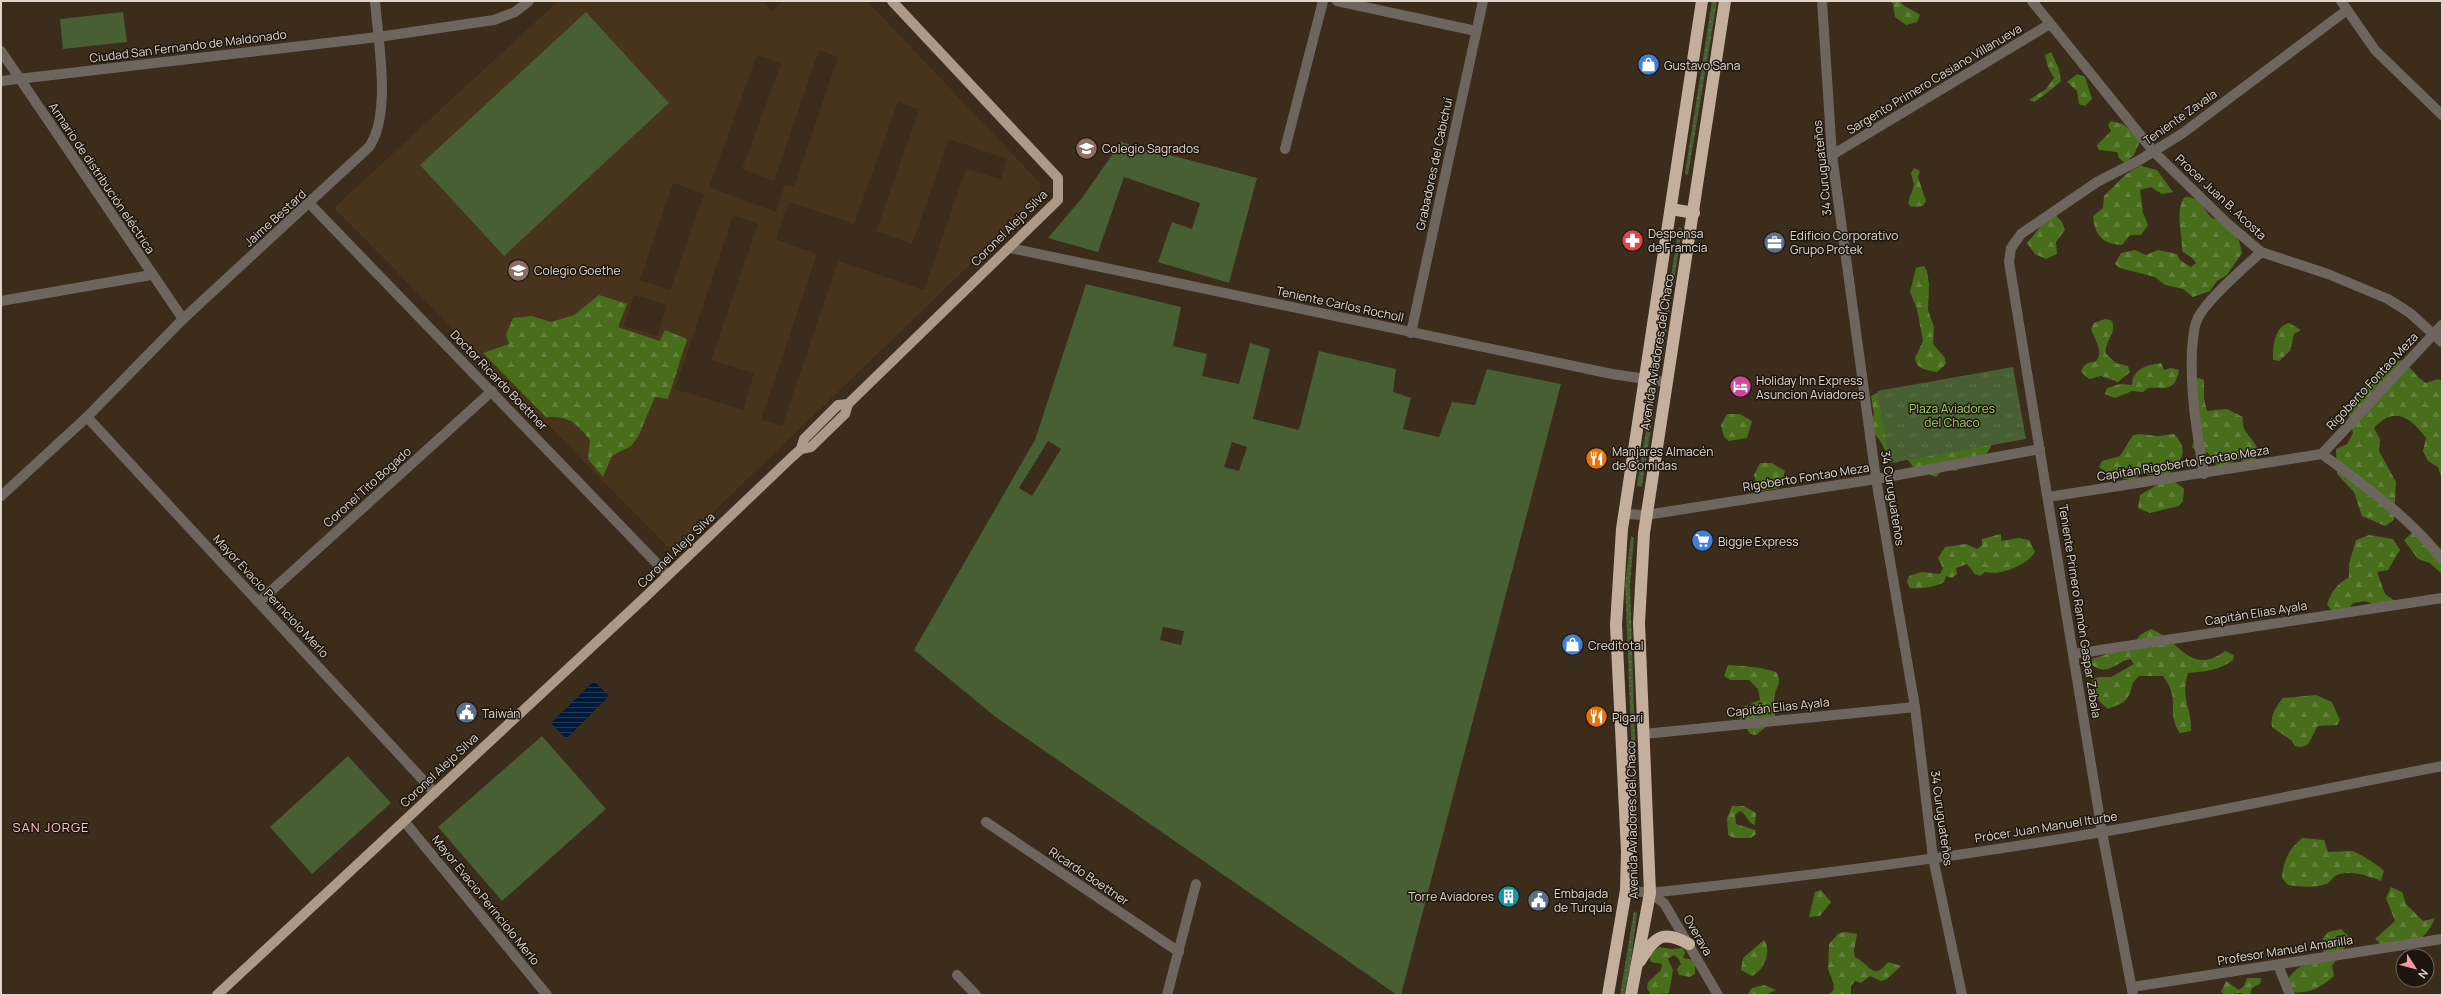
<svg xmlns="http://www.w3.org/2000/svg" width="2443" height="996" viewBox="0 0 2443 996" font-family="Manrope,sans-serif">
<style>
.built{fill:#48331d;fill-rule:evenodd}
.grass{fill:url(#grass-dots)}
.forest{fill:url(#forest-firs)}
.park{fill:url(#park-tufts)}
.garden{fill:#485e33;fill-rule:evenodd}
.water{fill:url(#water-rules)}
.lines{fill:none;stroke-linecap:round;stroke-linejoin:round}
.minor{stroke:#6e665e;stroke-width:10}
.major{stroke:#ab9a8a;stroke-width:10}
.highway{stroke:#c3af9c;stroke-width:12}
.labels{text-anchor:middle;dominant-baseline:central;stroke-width:3;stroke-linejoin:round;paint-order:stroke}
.street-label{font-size:12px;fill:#e0d6cc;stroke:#1d160f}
.poi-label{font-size:12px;fill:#e0d6cc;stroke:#1d160f;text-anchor:start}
.park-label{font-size:12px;fill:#9fd46b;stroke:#1d160f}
.neighbourhood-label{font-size:13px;letter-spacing:1px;fill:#f9c4c7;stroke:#1d160f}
</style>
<defs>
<pattern id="grass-dots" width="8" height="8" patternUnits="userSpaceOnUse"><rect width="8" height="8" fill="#485e33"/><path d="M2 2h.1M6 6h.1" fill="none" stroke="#62744f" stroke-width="1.8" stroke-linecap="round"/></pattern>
<pattern id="forest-firs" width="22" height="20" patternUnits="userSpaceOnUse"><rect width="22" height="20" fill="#486e1c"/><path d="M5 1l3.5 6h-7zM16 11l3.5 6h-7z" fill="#62823c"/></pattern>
<pattern id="park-tufts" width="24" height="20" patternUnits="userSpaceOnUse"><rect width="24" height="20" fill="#485e33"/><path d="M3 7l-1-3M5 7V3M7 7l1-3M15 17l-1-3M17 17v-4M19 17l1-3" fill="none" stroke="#62744f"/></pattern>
<pattern id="water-rules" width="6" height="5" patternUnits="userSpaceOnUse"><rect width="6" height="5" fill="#001b3a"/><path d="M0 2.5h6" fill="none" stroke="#253b55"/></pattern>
</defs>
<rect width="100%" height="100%" fill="#3c2c1c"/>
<path class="built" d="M558,1H763L772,11L784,1H867L1040,183V197L675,549H670L336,210V206ZM819,50L838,57L794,187L785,184L776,212L709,187L757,55L781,64L742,169L774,181ZM898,102L919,110L876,231L912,244L949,139L1007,159L1001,179L966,169L924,290L838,261L782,426L761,420L817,254L776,239L789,202L854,224ZM673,183L704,194L670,290L640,280ZM733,215L758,224L711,360L754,373L743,410L675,389ZM599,295L618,327L661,341L655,397L639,435L621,453L588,459L590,440L578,426L562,416L546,417L484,353L509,344L532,316L551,322L574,315ZM634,295L667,305L657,336L624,326Z"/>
<g class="grass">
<path d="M1712,1H1717L1688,175L1685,173Z"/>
<path d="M1679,227L1682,229L1642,486L1640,487L1637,485Z"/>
<path d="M1631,536L1634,538L1630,585L1638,835L1635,834L1625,584Z"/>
<path d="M1634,911L1637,913L1630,968L1624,995H1620Z"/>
</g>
<g class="forest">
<path d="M1890,1H1900C1905,9 1913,9 1920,15L1917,22L1906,25L1895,17L1893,4Z"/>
<path d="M2051,52L2059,69L2061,81C2060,83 2037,101 2034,102L2029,100L2046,89L2054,78L2048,67L2045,55Z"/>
<path d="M2077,74L2085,77L2092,99L2085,106L2079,104L2077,91L2067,82Z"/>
<path d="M2111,121L2123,124L2141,139L2134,155L2125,163L2119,158L2117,152L2099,150L2097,145L2111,131L2108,125Z"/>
<path d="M2141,166L2157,170L2173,192L2162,194L2151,187L2140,190L2143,213L2148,225L2141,235H2130L2122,245C2102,244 2095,235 2093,216L2103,208L2104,196C2116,185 2126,171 2141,166Z"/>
<path d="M1914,168L1920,171L1918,177L1926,201L1923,206L1911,207L1908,203L1914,185L1911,173Z"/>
<path d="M2185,197C2200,196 2203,209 2212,218L2226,221L2239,241L2242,253L2227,275L2217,281L2210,291L2193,297L2183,289L2165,285L2155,277L2120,268L2115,264L2121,253L2135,250L2146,255L2158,250L2177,254L2180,260L2191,267L2196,263L2192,258L2182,251C2183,236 2174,209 2185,197Z"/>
<path d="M2055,214L2062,222L2065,230L2056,242L2057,254L2046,259L2035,254L2027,243L2045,221Z"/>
<path d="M1924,266L1927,271L1929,284L1928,310L1934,327L1933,344L1945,358L1946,364L1937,372C1927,370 1917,370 1915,358L1923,341L1917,309L1910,292L1916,268Z"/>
<path d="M599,295L627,304L618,327L660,341L665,330L687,339L668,399L655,397L639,435L631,446L612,456L603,477L588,459L590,440C575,422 570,416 546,417L483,353L509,344L506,335L513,318L532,316L551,322L574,315Z"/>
<path d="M2105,319L2111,320C2119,332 2104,340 2106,354L2116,363L2128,366L2130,372L2118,382L2101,376L2089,379L2081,372C2083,365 2087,362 2095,362C2105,352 2095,341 2091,329L2094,323Z"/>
<path d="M2289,323L2301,330L2294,334L2290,351L2279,361L2273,360C2273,347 2274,326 2289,323Z"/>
<path d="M2401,360C2412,367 2414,376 2426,383L2438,379L2442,381V480L2438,467L2428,461L2423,451L2426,438C2411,418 2395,405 2374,428L2380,439L2379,451L2396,482L2394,520L2385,526L2362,516L2354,492L2337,474L2336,449L2347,444L2353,433L2348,410C2361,389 2378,371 2401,360Z"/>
<path d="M2161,363L2164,370L2171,368L2179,370C2175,393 2165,387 2148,388L2143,392L2132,391L2115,398L2105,394L2107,388L2120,384L2132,385C2132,369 2147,365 2161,363Z"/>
<path d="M2198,378L2204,380V399L2207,411L2227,409L2243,417C2240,433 2255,438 2259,452L2254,462L2249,464L2239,459L2221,467L2215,464L2208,453L2196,451L2192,447L2196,434L2193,383Z"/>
<path d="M1883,390L1993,441C1983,470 1968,457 1956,471L1944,468L1936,477L1926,473L1921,476C1913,471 1913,463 1905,458L1895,463C1883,454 1885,442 1871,431L1870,419L1874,415L1871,396Z"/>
<path d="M1727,414H1740L1752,421L1747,438L1729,441L1724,437L1721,425Z"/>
<path d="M2139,434L2158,436L2174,434C2187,447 2185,460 2170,470L2174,481L2184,489L2183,501L2179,506L2150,513L2138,508L2140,495L2162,482L2164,475L2140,474L2136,479C2122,480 2111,476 2099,467L2102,461L2120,456L2133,435Z"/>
<path d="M1760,463H1772L1785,471L1780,488L1762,491L1757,487L1754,475Z"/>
<path d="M2414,531L2434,543L2442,550V574L2430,563L2418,559L2404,540Z"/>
<path d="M2001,534V541L2019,538L2029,540L2035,552C2027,565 2001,576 1985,572L1980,576L1975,574L1967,564L1956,568L1957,574L1952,578L1946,576L1944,582C1936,587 1921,589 1910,588L1907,582L1909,576L1922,572L1940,574L1943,568L1938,558L1945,547L1966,544L1977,549L1982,545V539Z"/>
<path d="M2369,535L2393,539L2400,550L2388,570L2377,572L2385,594L2395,601L2389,611L2365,601L2353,603L2346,612L2334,614L2327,604C2332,591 2337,584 2349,577V564L2356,540Z"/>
<path d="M2151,629C2180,640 2190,677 2225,651L2234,655L2233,660C2218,671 2206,671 2188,673C2180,699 2192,708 2191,731L2180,733C2165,712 2182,701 2163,676H2139C2129,686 2134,685 2129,695C2126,703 2115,706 2108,709C2097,701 2094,694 2092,680L2098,677H2111L2134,664L2130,659C2116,662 2107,677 2092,665V659L2111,653L2123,652L2133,645L2140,635Z"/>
<path d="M1728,665C1745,666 1761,667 1776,672C1782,682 1778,684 1775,693C1773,701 1776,712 1774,720L1756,735L1750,734L1740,718L1739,712L1743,707L1760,700L1758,689L1749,680H1730L1724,676Z"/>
<path d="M2316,695L2332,702L2340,720L2337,725L2318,726C2311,735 2311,751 2295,746L2292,741L2272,727C2270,715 2276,707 2283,698Z"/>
<path d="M1732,806H1744L1756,813L1755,825C1747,823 1747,814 1740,811L1735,815L1736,824L1755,830L1756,834L1751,838H1734L1728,835L1727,818Z"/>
<path d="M2302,838L2324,840L2328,852C2336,852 2343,851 2351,851C2357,851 2379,866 2384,871L2381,881C2370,876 2347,869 2335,876C2332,878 2330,883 2326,884C2314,888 2301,887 2288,885L2282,878C2283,861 2289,849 2302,838Z"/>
<path d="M2391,887L2402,892L2406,904L2423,921L2435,918C2423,946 2411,942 2384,946L2375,939L2395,921L2386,898Z"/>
<path d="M1821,890L1831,902L1820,916L1809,917L1815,892Z"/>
<path d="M2341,929L2348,936L2347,944L2332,966L2334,976C2319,989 2309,994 2288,992L2285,984C2294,967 2307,962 2324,956L2322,940L2328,932Z"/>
<path d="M1844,932L1857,934L1854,951L1855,957C1870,964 1873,982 1888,962L1901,966L1887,979L1881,981L1870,976L1861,983L1855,981L1851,986V995H1827L1833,991L1834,985L1828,969L1829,944L1838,934Z"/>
<path d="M1764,940C1772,952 1764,970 1752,976L1741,970L1743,958Z"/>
<path d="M1659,947L1671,949L1683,948L1685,953L1683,958L1695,960V974L1690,977L1679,975L1677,969L1681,964L1678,958L1674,955L1668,959L1673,970L1669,993L1651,995L1647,988L1648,982L1661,970L1662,964L1651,962L1649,956Z"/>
<path d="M2247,978H2261L2260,984L2252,988L2250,995L2239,993L2225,995L2221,992L2226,981L2239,990L2244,986Z"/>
<path d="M1764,985L1776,990L1765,995L1748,994L1752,988Z"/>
</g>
<path class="park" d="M2013,367L2026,439L1890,463L1877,391Z"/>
<g class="garden">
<path d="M123,12L127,42L63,49L60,19Z"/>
<path d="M586,12L669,103L504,256L420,165Z"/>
<path d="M1121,142L1257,178L1229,283L1158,262L1172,222L1192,229L1200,203L1124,177L1098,252L1048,238L1082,198Z"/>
<path d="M1086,284L1181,307L1173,346L1207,354L1202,376L1239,384L1250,343L1270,349L1253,419L1299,430L1319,351L1396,369L1393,392L1411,398L1403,429L1439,437L1452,402L1475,405L1487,369L1561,384L1401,995H1397L997,718L914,650L1035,440ZM1048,441L1061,449L1032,496L1019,488ZM1232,442L1247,447L1239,471L1224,467ZM1163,627L1184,631L1181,645L1160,640Z"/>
<path d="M542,736L606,809L502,901L438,827Z"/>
<path d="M348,756L391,803L312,874L270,827Z"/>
</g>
<path class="water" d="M594,681L609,696L566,739L551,723Z"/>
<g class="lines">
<g class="minor">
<path d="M1337,1L1476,31"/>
<path d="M1822,1L1832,155L1876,479L1915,707L1933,858L1962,995"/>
<path d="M2032,1L2154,152L2227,223L2261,252L2328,274L2388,299L2410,313L2442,342"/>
<path d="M2341,1L2375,50L2442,115"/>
<path d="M1,51L183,319"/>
<path d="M1,81L378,37L494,20L515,12L529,1"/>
<path d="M1285,149L1323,1"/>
<path d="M1832,155L2050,24"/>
<path d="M310,204L668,575"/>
<path d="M1010,248L1612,374L1666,382"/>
<path d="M1,301L151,275"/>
<path d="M1411,333L1483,1"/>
<path d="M87,417L435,793"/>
<path d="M2322,454L2442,325"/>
<path d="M2322,454C2365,486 2409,517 2442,559"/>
<path d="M2204,474C2197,433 2190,393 2192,350C2193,341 2193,329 2197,320C2205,301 2244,268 2261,252"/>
<path d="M1,496L87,417L183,319L369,147C392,114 378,41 375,1"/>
<path d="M2048,497L2322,454"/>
<path d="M1624,514L1646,515L1876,479L2040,449"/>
<path d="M260,601L492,391"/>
<path d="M2074,654L2442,598"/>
<path d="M1644,734L1915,707"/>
<path d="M404,821L547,995"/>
<path d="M986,822L1179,952"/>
<path d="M1626,890L1650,893C1801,877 1952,858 2102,832C2215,812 2329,788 2442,766"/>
<path d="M1650,893L1664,903L1718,995"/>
<path d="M2278,965L2290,995"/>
<path d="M957,975L976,995"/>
<path d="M2132,987L2442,939"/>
<path d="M1167,995L1196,884"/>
<path d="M2133,995L2102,832L2009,262L2011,248L2021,234L2097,182L2138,161L2183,133L2347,10"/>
</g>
<g class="major">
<path d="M801,449L804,439L838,405L848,404"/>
<path d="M217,995L642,600L792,457L801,449L811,447L845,414L848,404L1058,200V178L892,1"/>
</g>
<g class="highway">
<path d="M1671,209L1694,213"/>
<path d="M1640,961C1655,937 1662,929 1689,944"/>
<path d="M1608,995L1626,890L1627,852L1616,625L1622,529L1702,1"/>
<path d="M1631,995L1650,893L1639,623L1644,533L1725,1"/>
</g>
</g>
<defs>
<symbol id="shop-disc" viewBox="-11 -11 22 22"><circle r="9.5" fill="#3f7fe0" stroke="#1d160f"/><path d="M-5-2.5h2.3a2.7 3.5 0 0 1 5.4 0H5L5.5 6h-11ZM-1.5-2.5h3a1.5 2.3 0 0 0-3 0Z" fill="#fff"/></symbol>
<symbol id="school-disc" viewBox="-11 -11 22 22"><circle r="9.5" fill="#8d6e63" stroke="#1d160f"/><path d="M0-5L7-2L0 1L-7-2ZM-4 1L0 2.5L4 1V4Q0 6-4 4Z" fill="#fff"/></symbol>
<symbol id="pharmacy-disc" viewBox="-11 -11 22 22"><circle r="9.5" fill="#e0444e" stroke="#1d160f"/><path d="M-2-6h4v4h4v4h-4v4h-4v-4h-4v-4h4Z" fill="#fff"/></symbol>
<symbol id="office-disc" viewBox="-11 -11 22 22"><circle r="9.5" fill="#5c6f8a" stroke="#1d160f"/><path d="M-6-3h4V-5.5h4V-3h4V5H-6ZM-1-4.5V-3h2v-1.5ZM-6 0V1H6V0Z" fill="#fff"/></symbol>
<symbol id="hotel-disc" viewBox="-11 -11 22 22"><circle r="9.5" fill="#d1479c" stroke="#1d160f"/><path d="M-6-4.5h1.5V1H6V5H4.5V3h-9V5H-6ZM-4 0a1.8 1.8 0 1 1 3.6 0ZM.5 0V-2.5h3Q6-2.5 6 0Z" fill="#fff"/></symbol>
<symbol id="restaurant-disc" viewBox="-11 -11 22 22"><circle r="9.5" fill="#e8710a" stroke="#1d160f"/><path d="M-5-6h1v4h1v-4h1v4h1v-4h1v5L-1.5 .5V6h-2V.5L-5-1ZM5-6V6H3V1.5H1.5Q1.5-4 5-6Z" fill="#fff"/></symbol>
<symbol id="supermarket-disc" viewBox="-11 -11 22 22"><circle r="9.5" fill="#3f7fe0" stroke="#1d160f"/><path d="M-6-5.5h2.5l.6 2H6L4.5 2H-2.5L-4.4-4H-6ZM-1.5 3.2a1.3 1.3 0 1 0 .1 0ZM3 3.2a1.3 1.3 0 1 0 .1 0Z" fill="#fff"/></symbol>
<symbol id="civic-disc" viewBox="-11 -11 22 22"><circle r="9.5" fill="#5c6f8a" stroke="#1d160f"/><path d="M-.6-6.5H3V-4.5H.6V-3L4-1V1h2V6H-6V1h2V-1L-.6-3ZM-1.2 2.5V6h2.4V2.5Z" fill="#fff"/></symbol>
<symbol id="building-disc" viewBox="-11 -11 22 22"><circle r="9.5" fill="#0f9aa8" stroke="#1d160f"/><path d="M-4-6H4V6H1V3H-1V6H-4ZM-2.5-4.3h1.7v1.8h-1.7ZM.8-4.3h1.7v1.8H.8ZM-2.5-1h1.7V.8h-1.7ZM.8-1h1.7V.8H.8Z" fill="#fff"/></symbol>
</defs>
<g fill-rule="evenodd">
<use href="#shop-disc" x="1636" y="52" width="25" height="25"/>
<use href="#school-disc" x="1074" y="136" width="25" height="25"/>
<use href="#pharmacy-disc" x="1620" y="228" width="25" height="25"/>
<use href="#office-disc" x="1762" y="230" width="25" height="25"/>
<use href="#school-disc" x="506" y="258" width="25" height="25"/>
<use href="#hotel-disc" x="1728" y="374" width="25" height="25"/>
<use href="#restaurant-disc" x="1584" y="446" width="25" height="25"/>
<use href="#supermarket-disc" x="1690" y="528" width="25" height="25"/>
<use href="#shop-disc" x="1560" y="632" width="25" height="25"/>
<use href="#civic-disc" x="454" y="700" width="25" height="25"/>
<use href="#restaurant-disc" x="1584" y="704" width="25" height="25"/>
<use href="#building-disc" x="1496" y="884" width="25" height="25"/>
<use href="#civic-disc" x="1526" y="888" width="25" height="25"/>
</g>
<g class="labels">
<g class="street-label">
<text transform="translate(188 46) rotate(-7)">Ciudad San Fernando de Maldonado</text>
<text transform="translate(1934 79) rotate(-31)">Sargento Primero Casiano Villanueva</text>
<text transform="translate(2180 117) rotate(-35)">Teniente Zavala</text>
<text transform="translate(1434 164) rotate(-78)">Grabadores del Cabichuí</text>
<text transform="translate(1822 168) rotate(-96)">34 Curuguateños</text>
<text transform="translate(102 178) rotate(56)">Armario de distribución eléctrica</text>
<text transform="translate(2221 197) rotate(43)">Procer Juan B. Acosta</text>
<text transform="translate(275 218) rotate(-42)">Jaime Bestard</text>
<text transform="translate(1009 228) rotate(-45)">Coronel Alejo Silva</text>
<text transform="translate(1340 304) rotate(12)">Teniente Carlos Rocholl</text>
<text transform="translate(1657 352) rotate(-81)">Avenida Aviadores del Chaco</text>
<text transform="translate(499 380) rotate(46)">Doctor Ricardo Boettner</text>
<text transform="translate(2372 381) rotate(-47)">Rigoberto Fontao Meza</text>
<text transform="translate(2183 463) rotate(-9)">Capitán Rigoberto Fontao Meza</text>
<text transform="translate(1806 477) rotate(-9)">Rigoberto Fontao Meza</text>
<text transform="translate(367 487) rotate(-42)">Coronel Tito Bogado</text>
<text transform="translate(1893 498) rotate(81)">34 Curuguateños</text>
<text transform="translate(676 550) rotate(-44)">Coronel Alejo Silva</text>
<text transform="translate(271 596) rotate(47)">Mayor Evacio Perinciolo Merlo</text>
<text transform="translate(2080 611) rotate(81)">Teniente Primero Ramón Gaspar Zabala</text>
<text transform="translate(2256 613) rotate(-9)">Capitán Elias Ayala</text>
<text transform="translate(1778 707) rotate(-6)">Capitán Elias Ayala</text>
<text transform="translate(439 770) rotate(-43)">Coronel Alejo Silva</text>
<text transform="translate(1942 818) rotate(82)">34 Curuguateños</text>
<text transform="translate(1632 820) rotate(-91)">Avenida Aviadores del Chaco</text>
<text transform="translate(2046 827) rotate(-9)">Prócer Juan Manuel Iturbe</text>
<text transform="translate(1089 876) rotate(34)">Ricardo Boettner</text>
<text transform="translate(486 900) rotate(51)">Mayor Evacio Perinciolo Merlo</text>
<text transform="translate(1698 935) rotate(60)">Overava</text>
<text transform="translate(2285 950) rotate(-9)">Profesor Manuel Amarilla</text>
</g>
<g class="poi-label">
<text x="1664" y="65">Gustavo Sana</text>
<text x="1102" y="148">Colegio Sagrados</text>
<text x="1648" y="233">Despensa<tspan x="1648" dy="14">de Framcia</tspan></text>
<text x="1790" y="235">Edificio Corporativo<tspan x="1790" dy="14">Grupo Protek</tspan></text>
<text x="534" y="270">Colegio Goethe</text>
<text x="1756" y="380">Holiday Inn Express<tspan x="1756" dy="14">Asuncion Aviadores</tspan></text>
<text x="1612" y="451">Manjares Almacén<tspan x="1612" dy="14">de Comidas</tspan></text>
<text x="1718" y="541">Biggie Express</text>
<text x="1588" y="645">Creditotal</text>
<text x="482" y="713">Taiwán</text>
<text x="1612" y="717">Pigari</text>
<text x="1554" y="893">Embajada<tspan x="1554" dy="14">de Turquía</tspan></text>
<text x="1494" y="896" text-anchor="end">Torre Aviadores</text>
</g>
<g class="park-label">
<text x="1952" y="408">Plaza Aviadores<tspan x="1952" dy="14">del Chaco</tspan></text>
</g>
<g class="neighbourhood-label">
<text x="51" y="827">SAN JORGE</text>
</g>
</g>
<rect width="2443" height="996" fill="none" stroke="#e0d6cc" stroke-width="4"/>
<g transform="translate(2415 968) rotate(126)"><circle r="19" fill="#1d160f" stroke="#6b635b"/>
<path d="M0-3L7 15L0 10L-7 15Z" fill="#f49aa2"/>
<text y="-6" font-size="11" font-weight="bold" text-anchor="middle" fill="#e0d6cc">N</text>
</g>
</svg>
